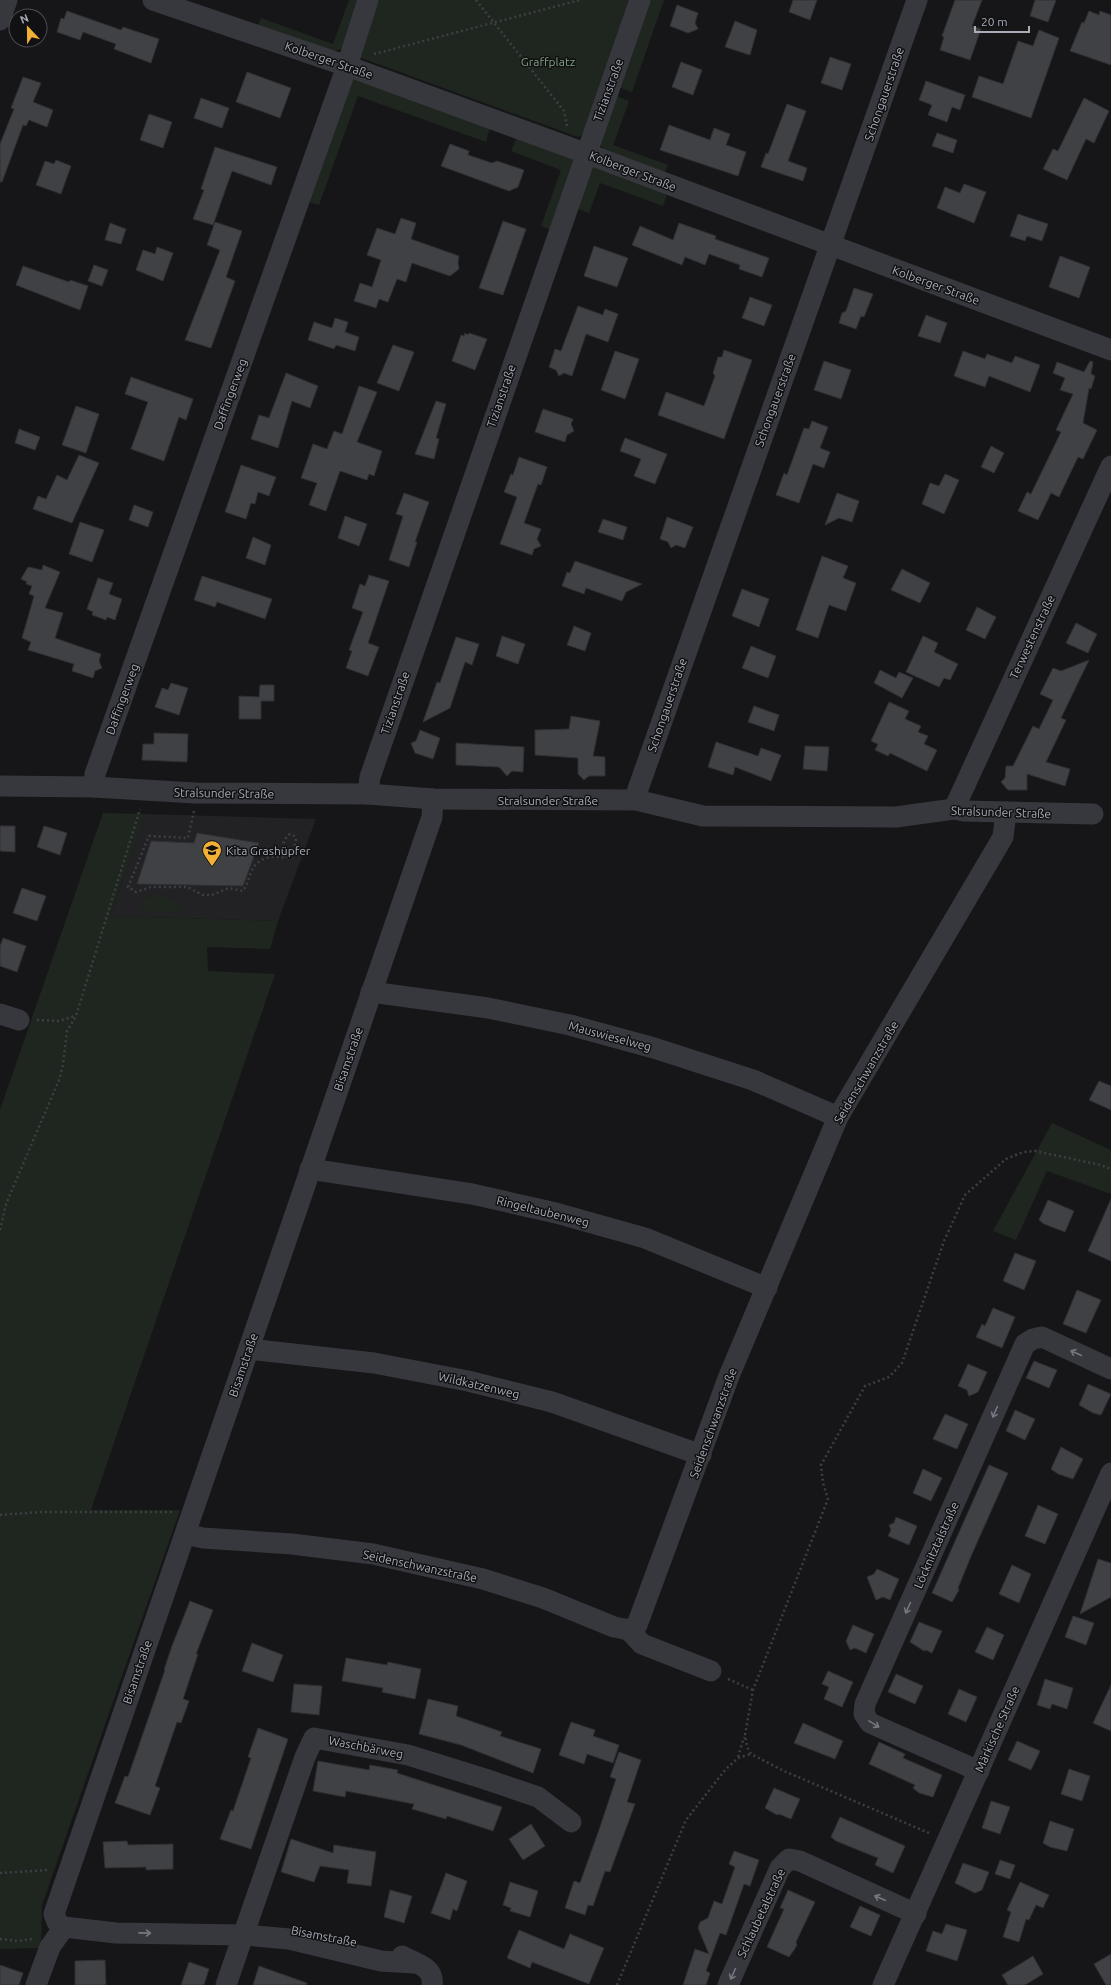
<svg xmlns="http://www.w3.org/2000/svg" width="1111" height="1985" viewBox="0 0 1111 1985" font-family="Ubuntu,sans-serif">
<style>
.built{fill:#222225}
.green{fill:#1e261f}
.building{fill:#404145;stroke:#303034}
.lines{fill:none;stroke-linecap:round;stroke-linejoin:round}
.path{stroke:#3d3f44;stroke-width:2.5;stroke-dasharray:2 3;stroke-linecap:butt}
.minor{stroke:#37383d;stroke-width:21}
.oneway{stroke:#757881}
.labels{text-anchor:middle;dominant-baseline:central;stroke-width:3;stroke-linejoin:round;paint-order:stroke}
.street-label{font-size:12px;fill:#a8adb8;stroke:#111113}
.park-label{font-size:12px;fill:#7fa381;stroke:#111113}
.poi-label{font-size:12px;fill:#a8adb8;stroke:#111113;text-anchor:start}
</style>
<rect width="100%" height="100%" fill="#161618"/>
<path class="built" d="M146,814L316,819L278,921L110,916Z"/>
<g class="green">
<path d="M349,0H360L343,49L328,52L258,26L261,18L333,44Z"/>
<path d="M375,0H633L587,133L578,137L356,56Z"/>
<path d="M647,0H664L632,92L615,86Z"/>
<path d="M360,79L490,127L486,142L358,96L319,205L305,201L352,80Z"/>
<path d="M612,94L629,101L613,145L668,165L663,176L604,151L600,144Z"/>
<path d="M518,135L574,158L554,231L541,226L561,170L511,151Z"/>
<path d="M596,165L669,189L663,206L600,183L589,213L575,208L590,167Z"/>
<path d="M103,813L146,814L110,916L278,921L270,949L207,947L208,971L275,974L91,1510H180L42,1905L41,1948L0,1949V1110Z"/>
<path d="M158,893L181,903L184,906L175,912L142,911C140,905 142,901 146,897L150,898L153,894Z"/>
<path d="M1052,1123L1111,1150V1194L1047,1171L1016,1240L993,1231Z"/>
</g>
<g class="building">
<path d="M793,0H817L810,20L789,12Z"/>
<path d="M955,0H982L972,26L981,29L970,60L940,50L944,37L942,36Z"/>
<path d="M1035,0H1056L1048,22L1030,16Z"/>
<path d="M677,5L698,13L695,23L698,29L688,33L670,26Z"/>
<path d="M67,11L121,30L123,27L159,39L151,63L114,49L116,44L83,32L80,40L57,32L61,18L64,19Z"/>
<path d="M1089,11L1099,15L1100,11L1111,15V65L1070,51L1082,22L1084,23Z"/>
<path d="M735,21L757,30L750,55L725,47Z"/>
<path d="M1039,30L1059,38L1031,118L972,97L979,76L1003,84L1018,41L1033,46Z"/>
<path d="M830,57L851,64L842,90L821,83Z"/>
<path d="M681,62L702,70L693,95L672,87Z"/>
<path d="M247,72L291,88L280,118L236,102Z"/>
<path d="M23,77L41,83L33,102L53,110L47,127L29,120L26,126L23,125L2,182H0V144L14,109L11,108Z"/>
<path d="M926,81L965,95L960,110L952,107L947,122L928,115L932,105L919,100Z"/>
<path d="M201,98L229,108L222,128L194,118Z"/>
<path d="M1084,98L1109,111L1094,143L1086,139L1067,180L1043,169L1053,149L1058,151Z"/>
<path d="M787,104L806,111L788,161L807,168L803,181L761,167L766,153L768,154Z"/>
<path d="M149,114L172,122L163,148L140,140Z"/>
<path d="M669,125L710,140L714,128L730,134L726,145L746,152L738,176L660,150Z"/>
<path d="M937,133L957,140L953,153L932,146Z"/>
<path d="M450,144L469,151L468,155L492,163L497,161L524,170L518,187L509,191L441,166Z"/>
<path d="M215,147L277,167L271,185L232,171L213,225L193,219L204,190L201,189Z"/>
<path d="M56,160L71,166L61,194L36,185L45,161L54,164Z"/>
<path d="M964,184L986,192L974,223L937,208L945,187L960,193Z"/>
<path d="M1018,214L1048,224L1042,241L1027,236L1025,241L1010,236Z"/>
<path d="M401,218L416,223L411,239L459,256L458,262L459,269L450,276L412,263L406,282L397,279L388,302L379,299L376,308L354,301L360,283L372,287L381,260L367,255L377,228L395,234Z"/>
<path d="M503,221L526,229L503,295L479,288Z"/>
<path d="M215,222L242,231L226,277L235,281L211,348L185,340L220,250L207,245Z"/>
<path d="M110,223L126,229L121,244L105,240Z"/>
<path d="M679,223L716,236L715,239L769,258L762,277L739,269L740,265L709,254L705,265L685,257L682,265L632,245L640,226L673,240Z"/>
<path d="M594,246L628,258L617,287L584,276Z"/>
<path d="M157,247L173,253L163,281L136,270L143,250L155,254Z"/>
<path d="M1060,256L1090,267L1079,298L1049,287Z"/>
<path d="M94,265L108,270L102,286L88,281Z"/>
<path d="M23,266L69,282L70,280L88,286L80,310L16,285Z"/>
<path d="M854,288L873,294L864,317L861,316L856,329L839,323L842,313L846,311Z"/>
<path d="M750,297L772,305L764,326L742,318Z"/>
<path d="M578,306L603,315L605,309L618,314L608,342L586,334L572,376L564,373L559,376L556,370L549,367L555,349L561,351Z"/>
<path d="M926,315L947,323L940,343L918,336Z"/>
<path d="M335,318L348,322L345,332L359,337L355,351L336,345L334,349L308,340L314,322L332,328Z"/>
<path d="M465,333L468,335L469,333L487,339L475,370L452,361L461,335L464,336Z"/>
<path d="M393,345L414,352L399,391L377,383Z"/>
<path d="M724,350L752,360L724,439L658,415L666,392L704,406L715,376L713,373L718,357H722Z"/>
<path d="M615,351L639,359L625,399L601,390Z"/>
<path d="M963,351L985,359L987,354L1012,363L1015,356L1040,365L1030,392L989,376L985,387L954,376Z"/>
<path d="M824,361L851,370L841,399L814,390Z"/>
<path d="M1090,361L1093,362L1091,374L1095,376L1091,389L1089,388L1083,423L1097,430L1083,459L1078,457L1059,497L1051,493L1038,520L1018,511L1027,492L1031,494L1061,432L1056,430L1073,394L1060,390L1065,378L1053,373L1057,362L1084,372Z"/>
<path d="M286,373L318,386L310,408L292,401L278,448L251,439L259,415L269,418Z"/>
<path d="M131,377L193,399L186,420L179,417L164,461L131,449L148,402L125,394Z"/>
<path d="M359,386L377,392L357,442L382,451L374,476L369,474L367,480L340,471L326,511L309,505L317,483L301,478L313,444L327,449L334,431L342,434Z"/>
<path d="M436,401L446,404L436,438L439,439L434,459L415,454Z"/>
<path d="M76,406L99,414L86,453L62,445Z"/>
<path d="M543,409L573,419L571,424L574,431L567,435L565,442L535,432Z"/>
<path d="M812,421L828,427L820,448L830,452L824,468L813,464L799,503L776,495L784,473L787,475L804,428L809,429Z"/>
<path d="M19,429L40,437L35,450L15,443Z"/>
<path d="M625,438L667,454L655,484L634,476L641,459L620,451Z"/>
<path d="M991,446L1004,453L994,473L981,467Z"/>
<path d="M79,455L99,463L72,523L33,509L38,496L46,499L57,475L67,480Z"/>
<path d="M519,457L547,467L541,485L538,484L524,523L541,529L537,539L541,546L534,549L532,555L500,544L517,497L504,492L511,474L513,475Z"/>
<path d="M241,465L276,477L269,496L258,492L255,504L251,503L246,519L225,512Z"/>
<path d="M945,474L959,480L944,514L922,504L930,483L939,486Z"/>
<path d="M404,493L429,502L415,542H417L409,567L389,560L403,516L396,514Z"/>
<path d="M837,493L859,501L852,522L839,518L825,525Z"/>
<path d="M134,505L153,512L148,527L129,520Z"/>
<path d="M345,516L367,524L359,546L338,538Z"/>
<path d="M667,517L693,527L685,548L676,545L671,548L668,542L660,539Z"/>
<path d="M603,519L627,527L623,540L598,532Z"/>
<path d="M80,522L104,530L92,562L69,554Z"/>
<path d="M253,537L271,545L265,565L246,558Z"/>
<path d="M822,556L848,566L843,578L856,583L846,611L829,605L818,638L796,630Z"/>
<path d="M575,561L621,577L642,584L626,592L622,601L586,588L584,594L562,586L567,572L570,573Z"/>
<path d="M43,565L60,572L45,608L63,613L55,638L101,654L99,661L102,668L95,671L93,678L72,671L74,664L28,650L31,642L22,638L34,596L29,594L32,586L26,584L27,582L21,579L28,567L42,570Z"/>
<path d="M902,569L930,583L920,603L891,590Z"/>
<path d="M369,575L389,581L368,643L379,647L368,676L346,668L352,651L349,650L363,612L352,608L360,584L365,586Z"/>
<path d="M202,576L272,599L265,619L217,602L215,607L194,600Z"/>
<path d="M98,578L113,583L109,594L122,599L115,620L107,617L106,620L92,615L93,612L87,609Z"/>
<path d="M742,589L769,599L759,627L732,616Z"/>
<path d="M977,607L996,617L985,639L966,630Z"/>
<path d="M1076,623L1097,634L1088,653L1066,643Z"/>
<path d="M574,626L591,633L585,651L567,645Z"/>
<path d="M502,636L525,644L518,664L496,656Z"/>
<path d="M923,636L938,643L934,652L958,664L950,680L944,678L939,687L906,672Z"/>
<path d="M456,637L479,644L472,665L465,662L450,708L423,722L437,682L440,683Z"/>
<path d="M751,646L776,656L768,678L742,668Z"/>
<path d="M1089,660L1061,718L1066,720L1046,762L1070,769L1065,786L1027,774V790H1008L1001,782L1005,778L1006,766H1013L1033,726L1039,729L1053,700L1040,694L1053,668L1061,671Z"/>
<path d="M880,670L896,678L899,672L913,678L902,698L874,683Z"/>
<path d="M171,683L188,688L179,715L155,707L162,688L168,690Z"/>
<path d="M260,685H274V701H261V719H239V696L259,697Z"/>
<path d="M889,702L909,711L905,719L921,726L918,732L928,736L924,744L937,750L927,771L890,753L888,756L875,750L878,744L871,741Z"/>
<path d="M754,706L779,715L774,731L748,722Z"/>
<path d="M571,716L600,721L593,756L605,757V776H589L584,780L578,774V758L535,755V730L569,729Z"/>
<path d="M420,730L440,738L433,759L415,753L411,743L416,741Z"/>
<path d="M154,733L188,734L187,762L142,760L143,744H154Z"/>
<path d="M716,742L758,756L761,748L781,755L771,781L735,767L733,775L708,767Z"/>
<path d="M456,743L524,747L523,772L512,771L507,776L499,767L456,765Z"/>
<path d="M805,746L829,747L827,771L803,769Z"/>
<path d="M0,826H15V852L0,851Z"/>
<path d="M44,826L67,833L60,855L37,847Z"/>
<path d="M197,833L259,843L243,886L137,884L151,841L194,843Z"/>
<path d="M22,888L46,896L37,921L13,913Z"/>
<path d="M3,938L26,946L17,972L0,966V946Z"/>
<path d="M1099,1081L1111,1086V1110L1089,1100Z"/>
<path d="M1111,1199V1261L1088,1251Z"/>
<path d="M1048,1200L1074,1211L1065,1232L1044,1224L1039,1220Z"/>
<path d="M1015,1253L1036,1261L1024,1290L1003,1281Z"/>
<path d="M1077,1290L1101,1300L1086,1333L1063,1324Z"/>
<path d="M993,1308L1015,1317L1002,1348L976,1337L982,1324L985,1326Z"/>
<path d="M1034,1361L1057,1370L1049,1388L1026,1378Z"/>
<path d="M968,1364L987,1372L978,1392L969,1396L967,1390L958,1386Z"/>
<path d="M1088,1384L1111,1394L1101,1415L1093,1413L1079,1405Z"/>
<path d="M1015,1410L1035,1419L1025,1440L1006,1431Z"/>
<path d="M945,1414L968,1424L957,1449L933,1439Z"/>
<path d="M1061,1447L1083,1459L1073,1479L1058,1474L1051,1469Z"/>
<path d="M989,1465L1008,1473L972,1554L958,1588L959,1590L952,1602L932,1593Z"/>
<path d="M923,1469L942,1478L931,1501L913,1493Z"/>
<path d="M1038,1505L1058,1514L1045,1544L1025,1536Z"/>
<path d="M896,1517L917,1526L909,1545L888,1536L891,1530L889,1525L894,1523Z"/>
<path d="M1098,1559L1111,1563V1597L1080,1614Z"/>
<path d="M1012,1565L1031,1574L1019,1603L999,1594Z"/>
<path d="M877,1569L899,1579L890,1600L883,1597L876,1600L867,1577L874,1574Z"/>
<path d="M190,1601L213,1610L196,1654H198L183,1699L189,1701L181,1723L177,1722L155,1786L160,1788L150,1815L115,1803L125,1776L128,1777L165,1670H164L172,1646Z"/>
<path d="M1073,1616L1094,1623L1086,1645L1065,1637Z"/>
<path d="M919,1622L942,1631L932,1653L926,1650L924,1651L910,1642Z"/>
<path d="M853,1625L874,1634L866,1653L855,1648L850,1650L846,1641Z"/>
<path d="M987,1627L1004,1635L993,1660L975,1652Z"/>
<path d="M252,1643L283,1655L273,1682L242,1671Z"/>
<path d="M346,1658L387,1665L388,1662L421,1669L415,1699L382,1692L383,1688L342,1681Z"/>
<path d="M828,1671L853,1682L842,1707L824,1699L829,1687L822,1684Z"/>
<path d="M896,1674L923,1686L915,1704L888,1692Z"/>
<path d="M1045,1679L1073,1688L1067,1709L1052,1704L1050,1709L1037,1705Z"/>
<path d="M294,1684L322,1686L319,1715L291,1712Z"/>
<path d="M1111,1685V1731L1093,1723Z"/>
<path d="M959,1689L977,1697L966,1722L948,1714Z"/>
<path d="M428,1699L458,1706L456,1716L502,1732L500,1736L541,1749L533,1773L461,1745L419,1734Z"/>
<path d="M571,1722L595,1730L593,1736L619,1745L613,1763L587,1754L584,1764L559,1755Z"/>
<path d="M803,1723L843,1741L835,1759L794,1743Z"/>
<path d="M258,1728L288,1739L251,1849L220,1839L231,1810L233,1811L251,1758L248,1757Z"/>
<path d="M1017,1741L1040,1751L1031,1770L1008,1760Z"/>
<path d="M879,1742L905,1754L903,1758L942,1775L933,1797L919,1793L913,1788L915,1785L869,1764Z"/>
<path d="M619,1752L641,1760L627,1802L635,1804L610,1872L605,1871L593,1906L588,1905L585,1915L565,1908L574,1881L580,1883L599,1830L616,1779L610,1777Z"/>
<path d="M318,1761L369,1770L370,1765L398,1770L397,1773L502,1807L493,1831L447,1816L446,1819L412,1809L414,1804L346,1791L345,1797L313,1791Z"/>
<path d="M1069,1769L1090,1776L1082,1801L1061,1794Z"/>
<path d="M774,1788L800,1799L791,1819L779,1814L777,1815L765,1808Z"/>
<path d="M991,1801L1010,1807L1000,1834L982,1828Z"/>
<path d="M840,1817L905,1846L893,1873L875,1865L878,1858L836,1841L831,1837Z"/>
<path d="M1050,1821L1074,1829L1067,1851L1050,1847L1043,1843Z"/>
<path d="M531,1824L545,1846L523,1860L509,1839Z"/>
<path d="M291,1839L333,1853L334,1845L376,1852L371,1886L347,1883L349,1870L320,1866L314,1882L281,1872Z"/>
<path d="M127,1841L128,1845L173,1844V1869L146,1870V1867L105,1868L103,1842Z"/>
<path d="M734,1851L759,1860L750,1886L744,1884L726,1935L720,1933L706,1971L710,1973L706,1985H683L695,1949L709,1954L698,1928L700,1922L708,1918L714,1901L722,1904L735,1867L729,1864Z"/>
<path d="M1000,1860L1015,1865L1010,1879L995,1874Z"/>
<path d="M963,1863L989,1872L982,1890L975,1893L955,1883Z"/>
<path d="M446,1873L467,1881L457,1911L453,1909L450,1920L431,1913Z"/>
<path d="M510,1882L538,1891L530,1917L510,1911L511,1908L503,1905Z"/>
<path d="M1020,1882L1049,1895L1043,1908L1036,1905L1029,1920L1026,1919L1019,1942L1003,1937L1011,1912L1007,1910Z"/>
<path d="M390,1890L412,1896L404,1923L384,1917Z"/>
<path d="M788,1890L815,1902L796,1942L797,1945L794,1950L789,1957L767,1947L784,1909L780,1908Z"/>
<path d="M860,1906L880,1915L871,1936L850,1927Z"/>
<path d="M946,1924L967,1930L957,1961L926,1951L933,1931L942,1934Z"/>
<path d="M519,1930L564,1949L570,1934L604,1948L589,1984L532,1962L530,1968L507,1958Z"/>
<path d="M1111,1954V1985H1106L1094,1964Z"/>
<path d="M1033,1956L1043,1974L1025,1985H1008L1002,1975Z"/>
<path d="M105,1960L106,1985H75V1961Z"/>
<path d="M189,1962L209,1969L204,1985H181Z"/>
<path d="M0,1965L23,1973L19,1985H0Z"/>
<path d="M259,1966L307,1983L306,1985H253Z"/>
</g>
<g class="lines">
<g class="path">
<path d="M476,0L564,111L567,126"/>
<path d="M374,54L580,0"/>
<path d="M194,811L188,838L149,836L128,887L136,892L151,887H187L203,895H212L229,888L243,891C250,881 249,868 260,861C279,848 292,872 296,838L293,835L290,834C283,839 282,847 282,855L286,857"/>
<path d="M37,1020L59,1021L75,1016"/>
<path d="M0,1230L6,1204L59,1080L63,1065L67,1031L76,1016L140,809"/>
<path d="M0,1515L40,1512H172"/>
<path d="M728,1679L753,1690"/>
<path d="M738,1757L744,1737"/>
<path d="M929,1833L784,1771L751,1754L747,1747L745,1735L753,1690L828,1499L823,1483L821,1465L865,1386L889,1377L902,1363L944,1241L965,1195L1006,1159L1023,1152L1035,1151L1101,1165L1111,1169"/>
<path d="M0,1873L48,1870"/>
<path d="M0,1939L18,1941L32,1939"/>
<path d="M617,1985L686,1820L725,1770L738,1758L751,1754"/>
</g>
<g class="minor">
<path d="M153,0L347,66L585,153L1111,350"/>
<path d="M0,20L7,0"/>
<path d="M0,786L94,787L195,793L368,794L433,799L636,800L703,816L896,817L954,809L964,811L1093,814"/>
<path d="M94,787L95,774L347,66L368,0"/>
<path d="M368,794L370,777L640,0"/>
<path d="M636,800L638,789L917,0"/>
<path d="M954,809L1111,466"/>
<path d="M371,992L488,1008L570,1025L654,1048L753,1080L838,1117"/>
<path d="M0,1014L19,1020"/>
<path d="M310,1169L472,1194L556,1213L645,1238L767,1288"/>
<path d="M249,1349L374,1363L468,1381L552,1402L701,1455"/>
<path d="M185,1534L203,1538L292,1544L373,1554L483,1579L543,1598L614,1627L629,1630L637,1625L729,1376L838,1117L1003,837L1006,812"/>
<path d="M629,1630L642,1644L711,1671"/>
<path d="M979,1771L870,1723L864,1714L865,1704L1025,1344L1033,1339L1042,1337L1111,1369"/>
<path d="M402,1956C415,1963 435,1967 432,1985"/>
<path d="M414,1963L381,1961L289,1939L244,1935L116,1933L64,1927L57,1922L54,1914L432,817L433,799"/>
<path d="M36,1985L50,1947L64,1927"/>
<path d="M226,1985L305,1757L314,1738L408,1755L485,1779L538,1797L571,1822"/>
<path d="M728,1985L780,1868L789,1859L800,1861L916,1914"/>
<path d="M883,1985L1111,1473"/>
</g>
</g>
<defs><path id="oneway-shaft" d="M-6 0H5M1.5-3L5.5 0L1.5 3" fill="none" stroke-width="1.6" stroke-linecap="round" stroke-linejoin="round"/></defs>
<g class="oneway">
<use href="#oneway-shaft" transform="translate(1076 1353) rotate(-155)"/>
<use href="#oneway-shaft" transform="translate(995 1412) rotate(114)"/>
<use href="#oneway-shaft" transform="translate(908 1608) rotate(114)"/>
<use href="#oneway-shaft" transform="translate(874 1724) rotate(32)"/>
<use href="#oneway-shaft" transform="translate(880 1898) rotate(-156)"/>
<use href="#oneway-shaft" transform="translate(145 1933) rotate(1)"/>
<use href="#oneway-shaft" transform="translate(733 1974) rotate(114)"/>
</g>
<defs>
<symbol id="school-pin" viewBox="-11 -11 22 30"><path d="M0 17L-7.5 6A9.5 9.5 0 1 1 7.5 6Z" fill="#f2b134" stroke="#111113"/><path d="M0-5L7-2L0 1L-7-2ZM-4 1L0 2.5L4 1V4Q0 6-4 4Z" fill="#111"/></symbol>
</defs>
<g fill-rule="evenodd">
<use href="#school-pin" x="201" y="839" width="22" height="30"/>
</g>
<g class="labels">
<g class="street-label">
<text transform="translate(329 60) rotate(19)">Kolberger Straße</text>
<text transform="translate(608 90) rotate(-70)">Tizianstraße</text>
<text transform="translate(884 94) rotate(-71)">Schongauerstraße</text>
<text transform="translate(633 171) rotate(21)">Kolberger Straße</text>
<text transform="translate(936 285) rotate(20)">Kolberger Straße</text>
<text transform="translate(230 394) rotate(-70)">Daffingerweg</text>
<text transform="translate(501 396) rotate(-71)">Tizianstraße</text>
<text transform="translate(775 400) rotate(-70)">Schongauerstraße</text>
<text transform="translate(1032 637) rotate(-65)">Terwestenstraße</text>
<text transform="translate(122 699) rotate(-70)">Daffingerweg</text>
<text transform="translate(395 703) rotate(-71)">Tizianstraße</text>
<text transform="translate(667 705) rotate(-71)">Schongauerstraße</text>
<text transform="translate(224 793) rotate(1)">Stralsunder Straße</text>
<text x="548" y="800">Stralsunder Straße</text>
<text transform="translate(1001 812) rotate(2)">Stralsunder Straße</text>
<text transform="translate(610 1036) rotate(15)">Mauswieselweg</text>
<text transform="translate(348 1059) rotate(-71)">Bisamstraße</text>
<text transform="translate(866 1072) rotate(-60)">Seidenschwanzstraße</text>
<text transform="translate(543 1211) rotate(14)">Ringeltaubenweg</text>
<text transform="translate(243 1365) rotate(-71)">Bisamstraße</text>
<text transform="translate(479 1385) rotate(13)">Wildkatzenweg</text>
<text transform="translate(713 1423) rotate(-70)">Seidenschwanzstraße</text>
<text transform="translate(936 1545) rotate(-66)">Löcknitztalstraße</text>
<text transform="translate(420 1566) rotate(12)">Seidenschwanzstraße</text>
<text transform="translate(137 1672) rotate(-71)">Bisamstraße</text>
<text transform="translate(997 1729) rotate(-66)">Märkische Straße</text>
<text transform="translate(366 1747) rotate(11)">Waschbärweg</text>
<text transform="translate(761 1913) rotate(-65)">Schlaubetalstraße</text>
<text transform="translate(324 1936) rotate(11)">Bisamstraße</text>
</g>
<g class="park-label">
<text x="548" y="61">Graffplatz</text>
</g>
<g class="poi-label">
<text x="226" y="850">Kita Grashüpfer</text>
</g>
</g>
<g transform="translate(28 28) rotate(338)"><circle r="19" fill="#111113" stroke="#4d4f55"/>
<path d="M0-3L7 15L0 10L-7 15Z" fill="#f2b134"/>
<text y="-6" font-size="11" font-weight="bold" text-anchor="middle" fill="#a8adb8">N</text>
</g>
<path d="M975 26v6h54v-6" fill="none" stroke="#a8adb8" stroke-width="2"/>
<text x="981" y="26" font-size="12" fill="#a8adb8" stroke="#111113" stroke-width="3" paint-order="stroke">20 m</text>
</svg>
